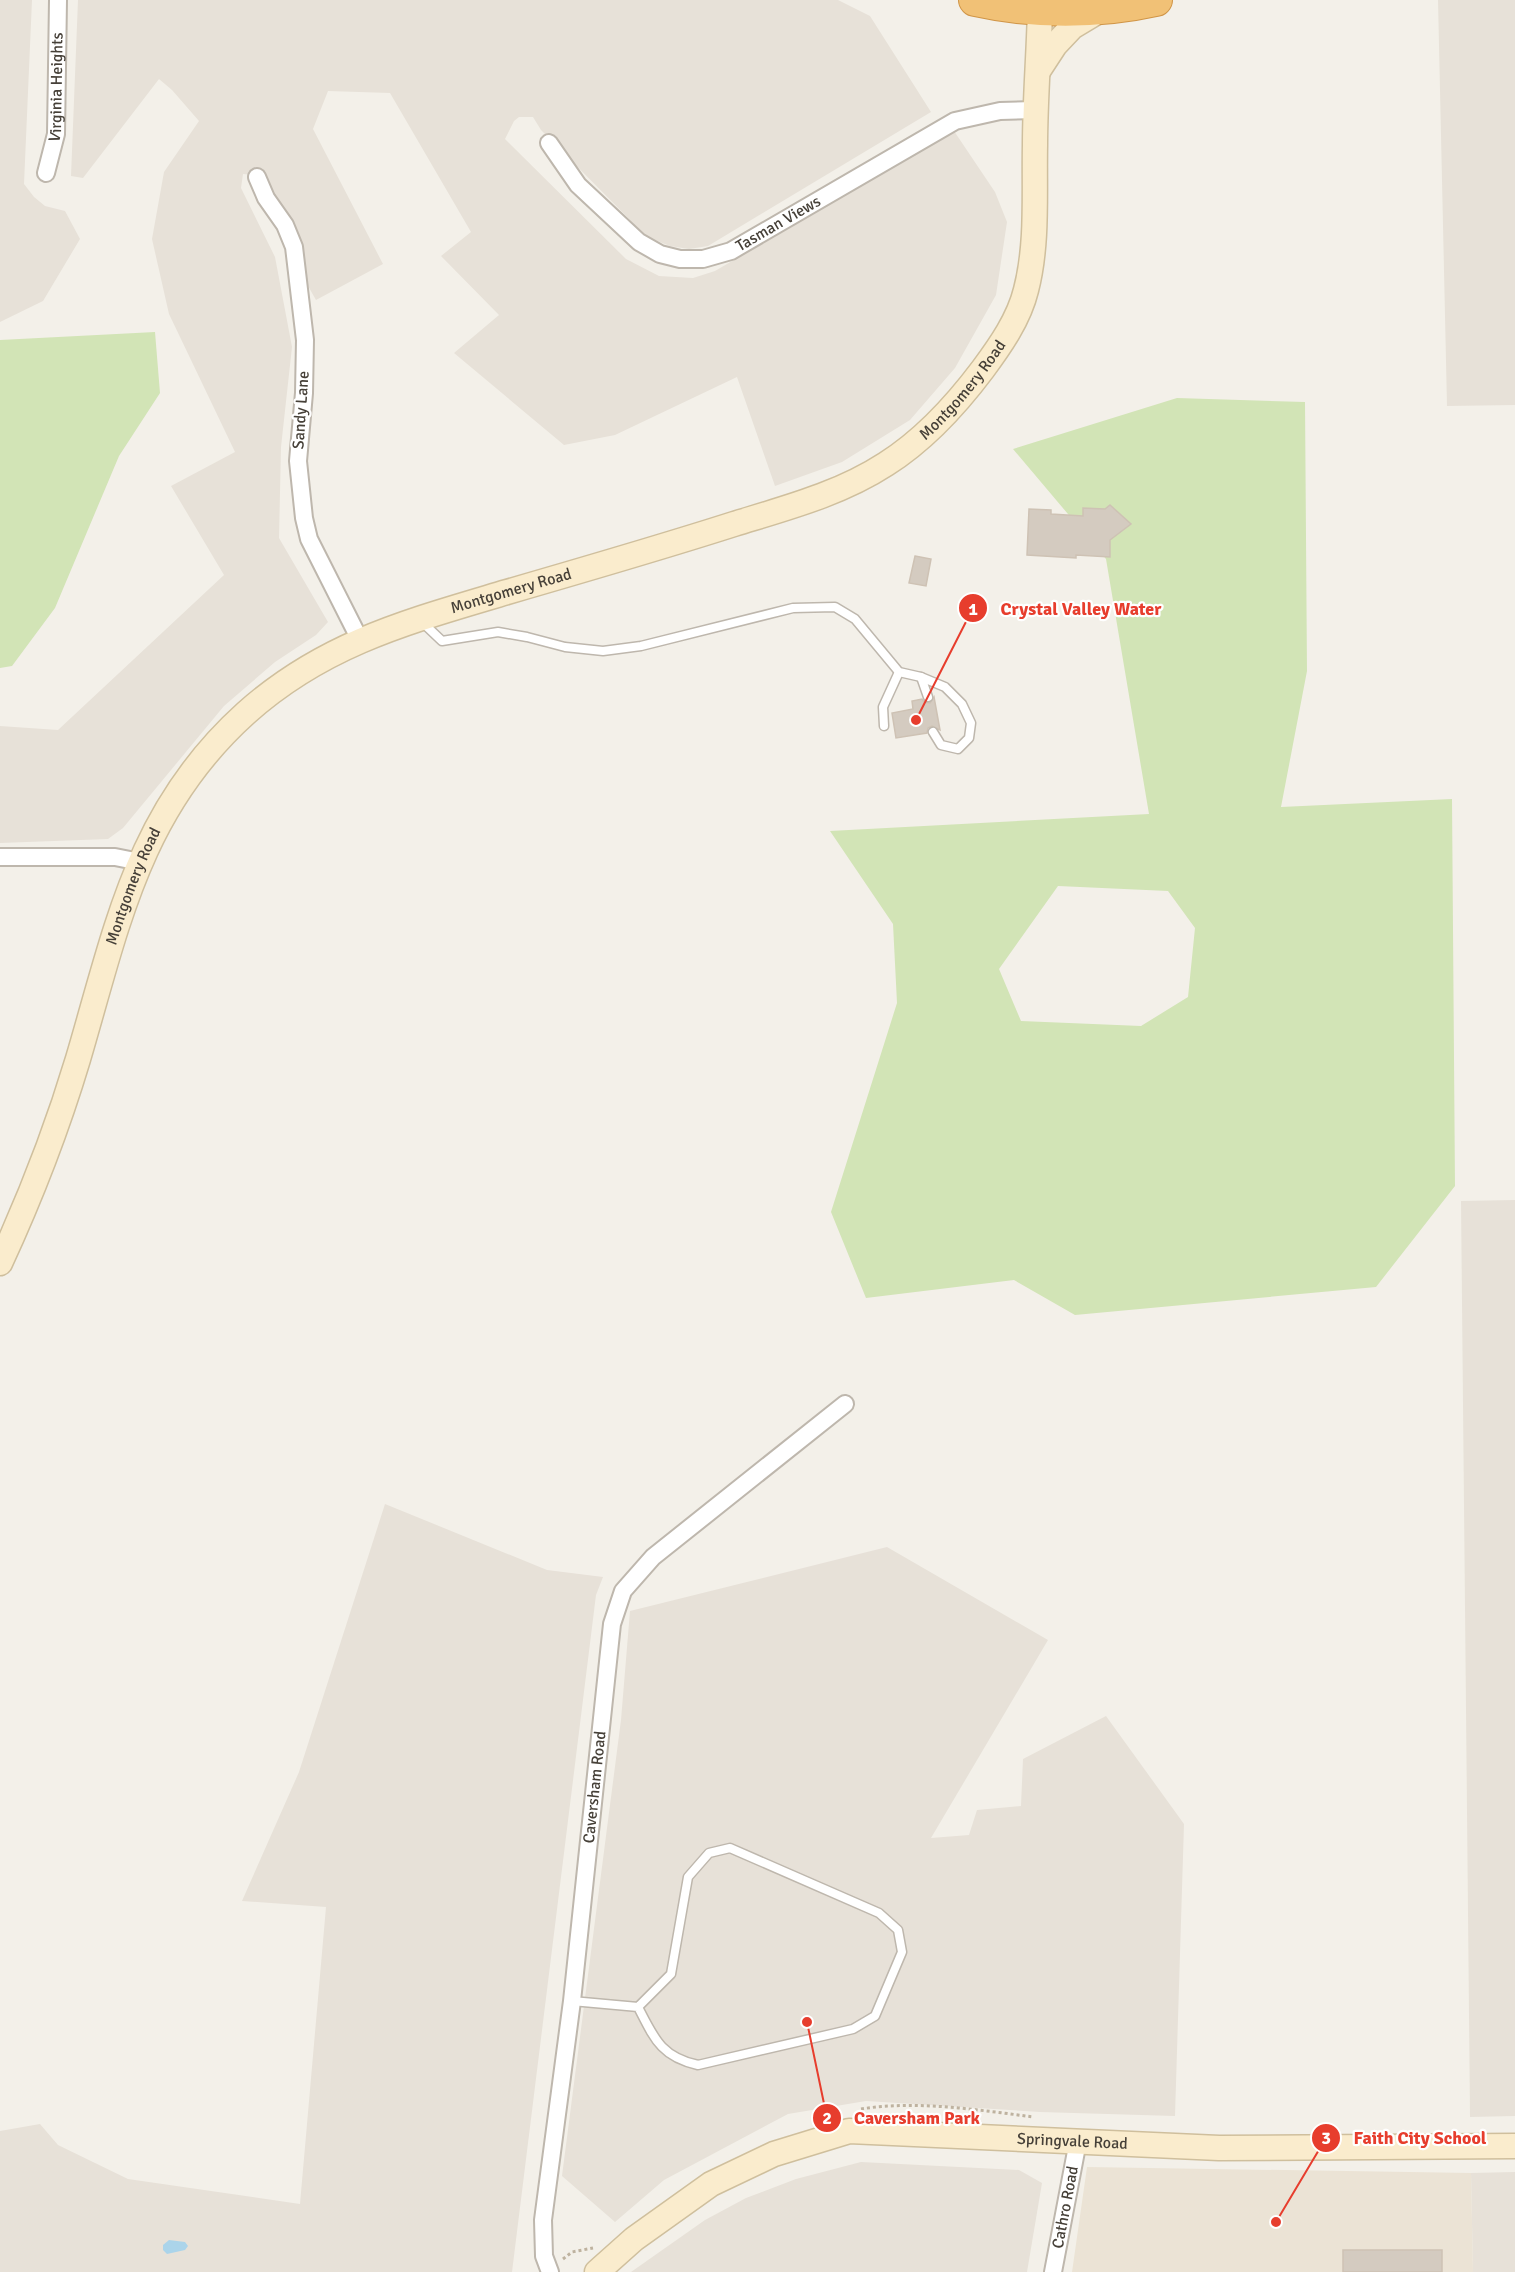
<svg xmlns="http://www.w3.org/2000/svg" width="1515" height="2272" viewBox="0 0 1515 2272" font-family="Signika,sans-serif">
<style>
.residential{fill:#e7e1d8}
.education{fill:#ebe3d5}
.green{fill:#d2e4b6;fill-rule:evenodd}
.water{fill:#abd4ea}
.building{fill:#d4cbc0;stroke:#cec2b4;stroke-width:1.5}
.lines{fill:none;stroke-linecap:round;stroke-linejoin:round}
.lane-casing{stroke:#beb7ad;stroke-width:11}
.street-casing{stroke:#beb7ad;stroke-width:20}
.secondary-casing{stroke:#cfbf9d;stroke-width:27}
.highway-casing{stroke:#d09547;stroke-width:34}
.path{stroke:#beb29f;stroke-width:3;stroke-dasharray:3 3;stroke-linecap:butt}
.lane{stroke:#fff;stroke-width:8}
.street{stroke:#fff;stroke-width:16}
.secondary{stroke:#faeccd;stroke-width:24}
.highway{stroke:#f1c176;stroke-width:32}
.labels{text-anchor:middle;dominant-baseline:central;stroke-width:4.5;stroke-linejoin:round;paint-order:stroke}
.street-label{font-size:16px;fill:#464038;stroke:#fff}
.leader{fill:none;stroke:#e73d2d;stroke-width:2}
.callout-dot{fill:#e73d2d;stroke:#fff;stroke-width:2}
.mark-label{font-size:18px;text-anchor:middle;font-weight:bold;fill:#fff}
.callout-label{font-size:18px;text-anchor:middle;font-weight:bold;fill:#e73d2d;stroke:#fff;stroke-width:4.5;stroke-linejoin:round;paint-order:stroke}
</style>
<rect width="100%" height="100%" fill="#f3f0e9"/>
<g class="residential">
<path d="M0,0H32L24,184L34,197L45,206L65,211L80,239L43,301L0,322Z"/>
<path d="M78,0H838L870,16L931,112L708,246L689,249L670,246L647,237L541,130L533,117H519L514,121L505,139L626,259L659,276L693,278L715,271L954,131L995,192L1007,222L996,295L955,368L910,420L842,462L775,486L737,377L615,435L564,445L454,353L499,315L441,256L471,232L390,93L328,91L313,129L383,264L316,300L299,270L254,175L243,174L241,188L275,257L292,347L281,447L279,538L328,622L316,635L275,662L224,706L123,828L108,839L0,843V726L58,730L224,575L171,486L235,452L169,314L152,239L164,172L199,121L172,90L159,79L83,178L71,176Z"/>
<path d="M1438,0H1515V405L1447,406Z"/>
<path d="M1515,1200V2116L1470,2117L1461,1201Z"/>
<path d="M385,1504L547,1570L603,1577L596,1595L512,2272H0V2131L40,2124L58,2145L128,2179L300,2204L326,1907L242,1901L299,1772Z"/>
<path d="M887,1547L1048,1640L931,1838L969,1835L977,1810L1021,1806L1023,1759L1106,1716L1184,1824L1175,2116L1040,2112L866,2101L788,2114L664,2180L615,2222L562,2176L621,1720L630,1611Z"/>
<path d="M861,2162L1019,2170L1042,2183L1027,2272H631L705,2220L746,2198L796,2179Z"/>
<path d="M1515,2172V2272H1473L1471,2173Z"/>
</g>
<path class="education" d="M1087,2167L1471,2173L1473,2272H1072Z"/>
<g class="green">
<path d="M155,332L160,393L119,456L55,608L12,666L0,668V340Z"/>
<path d="M1177,398L1305,402L1307,671L1281,807L1452,799L1455,1186L1376,1287L1075,1315L1014,1280L866,1298L831,1212L897,1003L893,924L830,831L1149,814L1106,559L1013,449ZM1058,886L1168,891L1195,928L1188,997L1141,1026L1021,1021L999,969Z"/>
</g>
<path class="water" d="M169,2240L185,2242L188,2246L185,2250L167,2254L163,2250V2245Z"/>
<g class="building">
<path d="M1110,505L1131,524L1110,540V557L1076,555V558L1027,555L1029,509L1051,510V514L1083,516V508L1105,509Z"/>
<path d="M915,556L931,559L926,586L909,583Z"/>
<path d="M934,697L940,730L932,726L928,728L927,733L896,738L892,713L913,709L912,701L922,699L924,702L930,703Z"/>
<rect x="1343" y="2250" width="99" height="22"/>
</g>
<g class="lines">
<defs>
<g id="lane">
<path d="M421,621L442,641L498,632L527,637L565,647L603,651L641,646L793,608L835,607L855,619L899,672L921,677L945,687L962,704L971,723L969,738L958,749L941,745L933,732"/>
<path d="M921,677L928,697"/>
<path d="M884,726L883,707L899,672"/>
<path d="M572,2001L638,2007L671,1974L688,1877L709,1853L730,1848L879,1913L898,1930L902,1952L875,2016L853,2029L698,2065C661,2057 654,2038 638,2007"/>
</g>
<g id="street">
<path id="s1" d="M549,143L578,185L639,242L660,254L680,259H703L731,251L955,121L1000,111L1035,110"/>
<path id="s2" d="M46,173L56,134L58,0"/>
<path d="M257,177L266,198L285,225L294,247L305,340L304,393L298,461L304,518L309,539L360,640"/>
<path d="M0,857H115L140,862"/>
<path id="s3" d="M550,2272L544,2256L543,2220L572,2001L612,1624L623,1591L653,1557L845,1404"/>
<path id="s4" d="M1053,2272L1078,2141"/>
</g>
<g id="secondary">
<path d="M1038,71L1055,45L1072,27L1102,9"/>
<path id="s5" d="M0,1263C31,1196 57,1129 78,1059C117,927 138,810 246,713C324,643 410,621 507,592C583,570 659,548 734,524C786,508 840,494 886,464C924,440 956,405 983,369C1000,346 1019,319 1026,290C1038,244 1034,192 1035,145C1035,100 1039,54 1040,9"/>
<path id="s6" d="M597,2272L634,2239L711,2184L774,2154L849,2131L1219,2148L1515,2146"/>
</g>
<path id="highway" d="M975,0C1033,13 1098,13 1156,0"/>
</defs>
<use href="#lane" class="lane-casing"/>
<use href="#street" class="street-casing"/>
<use href="#secondary" class="secondary-casing"/>
<use href="#highway" class="highway-casing"/>
<g class="path">
<path d="M861,2109C917,2100 978,2110 1034,2117"/>
<path d="M563,2259L572,2252L593,2248"/>
</g>
<use href="#lane" class="lane"/>
<use href="#street" class="street"/>
<use href="#secondary" class="secondary"/>
<use href="#highway" class="highway"/>
</g>
<g class="labels">
<g class="street-label">
<text stroke="none"><textPath href="#s2" startOffset="87">Virginia Heights</textPath></text>
<text stroke="none"><textPath href="#s1" startOffset="286">Tasman Views</textPath></text>
<text stroke="none"><textPath href="#s5" startOffset="1408">Montgomery Road</textPath></text>
<text transform="translate(301 410) rotate(-86)">Sandy Lane</text>
<text stroke="none"><textPath href="#s5" startOffset="904">Montgomery Road</textPath></text>
<text stroke="none"><textPath href="#s5" startOffset="400">Montgomery Road</textPath></text>
<text stroke="none"><textPath href="#s3" startOffset="489">Caversham Road</textPath></text>
<text stroke="none"><textPath href="#s6" startOffset="516">Springvale Road</textPath></text>
<text stroke="none"><textPath href="#s4" startOffset="66">Cathro Road</textPath></text>
</g>
</g>
<path class="leader" d="M916 720L973 608M807 2022L827 2118M1276 2222L1326 2138"/>
<g class="callout-dot">
<circle cx="916" cy="720" r="6"/>
<circle cx="807" cy="2022" r="6"/>
<circle cx="1276" cy="2222" r="6"/>
<circle cx="973" cy="608" r="15"/>
<circle cx="827" cy="2118" r="15"/>
<circle cx="1326" cy="2138" r="15"/>
</g>
<g class="mark-label">
<text x="973" y="615">1</text>
<text x="827" y="2124">2</text>
<text x="1326" y="2144">3</text>
</g>
<g class="callout-label">
<text x="1081" y="615">Crystal Valley Water</text>
<text x="917" y="2124">Caversham Park</text>
<text x="1420" y="2144">Faith City School</text>
</g>
</svg>
